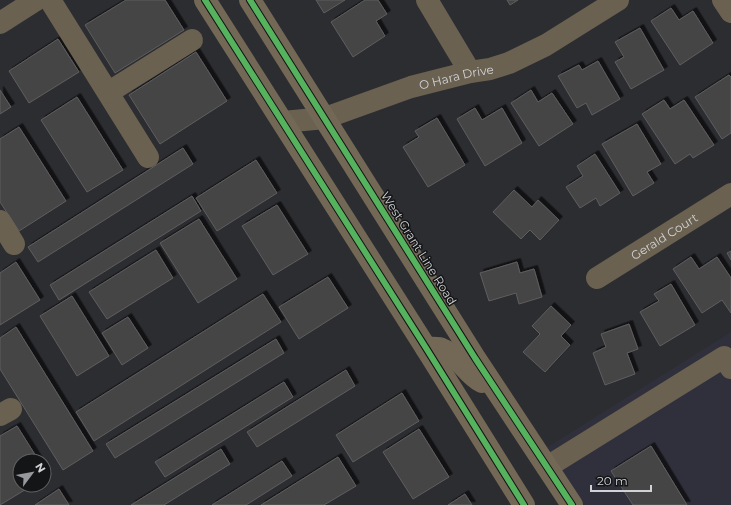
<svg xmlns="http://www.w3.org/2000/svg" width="731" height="505" viewBox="0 0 731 505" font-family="Montserrat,sans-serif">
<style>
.built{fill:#2f303b}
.building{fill:#454445;stroke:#5f5e5f;filter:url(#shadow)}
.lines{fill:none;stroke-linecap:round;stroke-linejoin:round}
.minor{stroke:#6a6151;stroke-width:22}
.major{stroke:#736856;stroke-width:22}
.cycleway-casing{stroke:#141517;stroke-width:8}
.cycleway{stroke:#56b35d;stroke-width:6}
.labels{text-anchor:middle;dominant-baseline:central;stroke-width:3;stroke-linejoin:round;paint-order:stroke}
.street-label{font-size:12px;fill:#d1d2d6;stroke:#141517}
</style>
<defs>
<filter id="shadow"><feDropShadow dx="3.5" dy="-3.5" stdDeviation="0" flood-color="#0009"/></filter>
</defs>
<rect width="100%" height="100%" fill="#2c2d31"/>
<path class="built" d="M731,332V505H578L543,450Z"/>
<g class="building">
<path d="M126,0H165L184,30L115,73L85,25Z"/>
<path d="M316,0H345L324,13Z"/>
<path d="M365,0H378L387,14L376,21L385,36L353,57L331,22Z"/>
<path d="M507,0H518L510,5Z"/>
<path d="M671,8L679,20L693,11L713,43L680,65L651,21Z"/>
<path d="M640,28L664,70L631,89L615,62L624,57L615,42Z"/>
<path d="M58,39L79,72L29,103L9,71Z"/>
<path d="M196,52L227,101L160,144L129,95Z"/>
<path d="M598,61L620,99L592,115L586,103L577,108L558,76L579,65L582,70Z"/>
<path d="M729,75L731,77V133L722,139L695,97Z"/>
<path d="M0,90L11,107L0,114Z"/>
<path d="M531,90L538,102L552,93L573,124L539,146L511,103Z"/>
<path d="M77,97L123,170L87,192L41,120Z"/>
<path d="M664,100L670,109L684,100L714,145L693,158L690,154L675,164L642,114Z"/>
<path d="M475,108L482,120L502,108L522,143L485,166L457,119Z"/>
<path d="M437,118L465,165L428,187L403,147L419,137L415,131Z"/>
<path d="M637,124L661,164L647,172L654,183L633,196L602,144Z"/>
<path d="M19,127L66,201L19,231L0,202V139Z"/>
<path d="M183,148L193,164L38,262L28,247Z"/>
<path d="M595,154L620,193L600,206L596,198L580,208L566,187L583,176L577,166Z"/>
<path d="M256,160L277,193L217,231L196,198Z"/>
<path d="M514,190L532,207L538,200L559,220L540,240L530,230L521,239L493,212Z"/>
<path d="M192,196L201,211L59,300L50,285Z"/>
<path d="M277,205L308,254L273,275L242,226Z"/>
<path d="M199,219L237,279L198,303L160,243Z"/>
<path d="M156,250L173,278L107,319L89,292Z"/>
<path d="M731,251V260L727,253Z"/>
<path d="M691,257L699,269L717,257L731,278V313L722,300L702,313L673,269Z"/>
<path d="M16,262L40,300L0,325V273Z"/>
<path d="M517,262L520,273L534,269L542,297L519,304L516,293L489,301L480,273Z"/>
<path d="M328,277L348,308L299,339L279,307Z"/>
<path d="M671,284L695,325L660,346L640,312L659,301L654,294Z"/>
<path d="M263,294L281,322L94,441L76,412Z"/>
<path d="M72,296L109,356L77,376L40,316Z"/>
<path d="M551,306L571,325L561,336L570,345L545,372L523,352L540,334L532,326Z"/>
<path d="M128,317L148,348L122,365L102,333Z"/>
<path d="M629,324L638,349L627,353L635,374L605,385L593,353L606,347L601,334Z"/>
<path d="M16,327L93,451L63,470L0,369V338Z"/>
<path d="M276,339L284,353L115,458L106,444Z"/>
<path d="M346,370L355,386L257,447L247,432Z"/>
<path d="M284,382L293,397L165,477L155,462Z"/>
<path d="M402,393L419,421L353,462L336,435Z"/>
<path d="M17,426L39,461H20V485H33L0,505V436Z"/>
<path d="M419,429L449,477L413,499L383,452Z"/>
<path d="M651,446L687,505H633L611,471Z"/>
<path d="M221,449L230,464L164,505H131Z"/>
<path d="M338,457L356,486L324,505H261Z"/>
<path d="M282,461L292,476L246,505H212Z"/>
<path d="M44,469L48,475L44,478Z"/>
<path d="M59,489L69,505H35Z"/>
<path d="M465,494L472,505H448Z"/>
</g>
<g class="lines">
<g class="minor">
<path d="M50,0L148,157"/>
<path d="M427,0L470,72"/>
<path d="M723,0L731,12"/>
<path d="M0,23L36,0"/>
<path d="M109,92L192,40"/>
<path id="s1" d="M283,122L325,118L411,87L470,72L490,69L509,63L546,45L618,0"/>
<path d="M0,221L14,244"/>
<path id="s2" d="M597,278L731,194"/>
<path d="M0,415L11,409"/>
<path d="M547,467L724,357L731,368"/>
</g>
<g class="major">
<path d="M205,0L426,348L524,505"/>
<path d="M250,0L475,358L572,505"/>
<path d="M426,348C431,348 438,347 442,349C459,355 467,375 482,382"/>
</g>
<defs>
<g id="cycleway">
<path d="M205,0L426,348L524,505"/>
<path d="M250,0L475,358L572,505"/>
</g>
</defs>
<use href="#cycleway" class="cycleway-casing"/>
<use href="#cycleway" class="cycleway"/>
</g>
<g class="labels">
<g class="street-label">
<text stroke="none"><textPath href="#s1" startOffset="180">O Hara Drive</textPath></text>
<text stroke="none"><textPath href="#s2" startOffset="79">Gerald Court</textPath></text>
<text transform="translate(419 248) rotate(58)">West Grant Line Road</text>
</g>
</g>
<g transform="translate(32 473) rotate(58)"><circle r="19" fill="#141517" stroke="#606163"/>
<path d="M0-3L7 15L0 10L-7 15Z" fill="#97989c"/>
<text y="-6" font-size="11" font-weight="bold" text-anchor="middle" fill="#d1d2d6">N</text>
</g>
<path d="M591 485v6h60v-6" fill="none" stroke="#d1d2d6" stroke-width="2"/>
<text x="597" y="485" font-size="12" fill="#d1d2d6" stroke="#141517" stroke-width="3" paint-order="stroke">20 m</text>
</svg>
